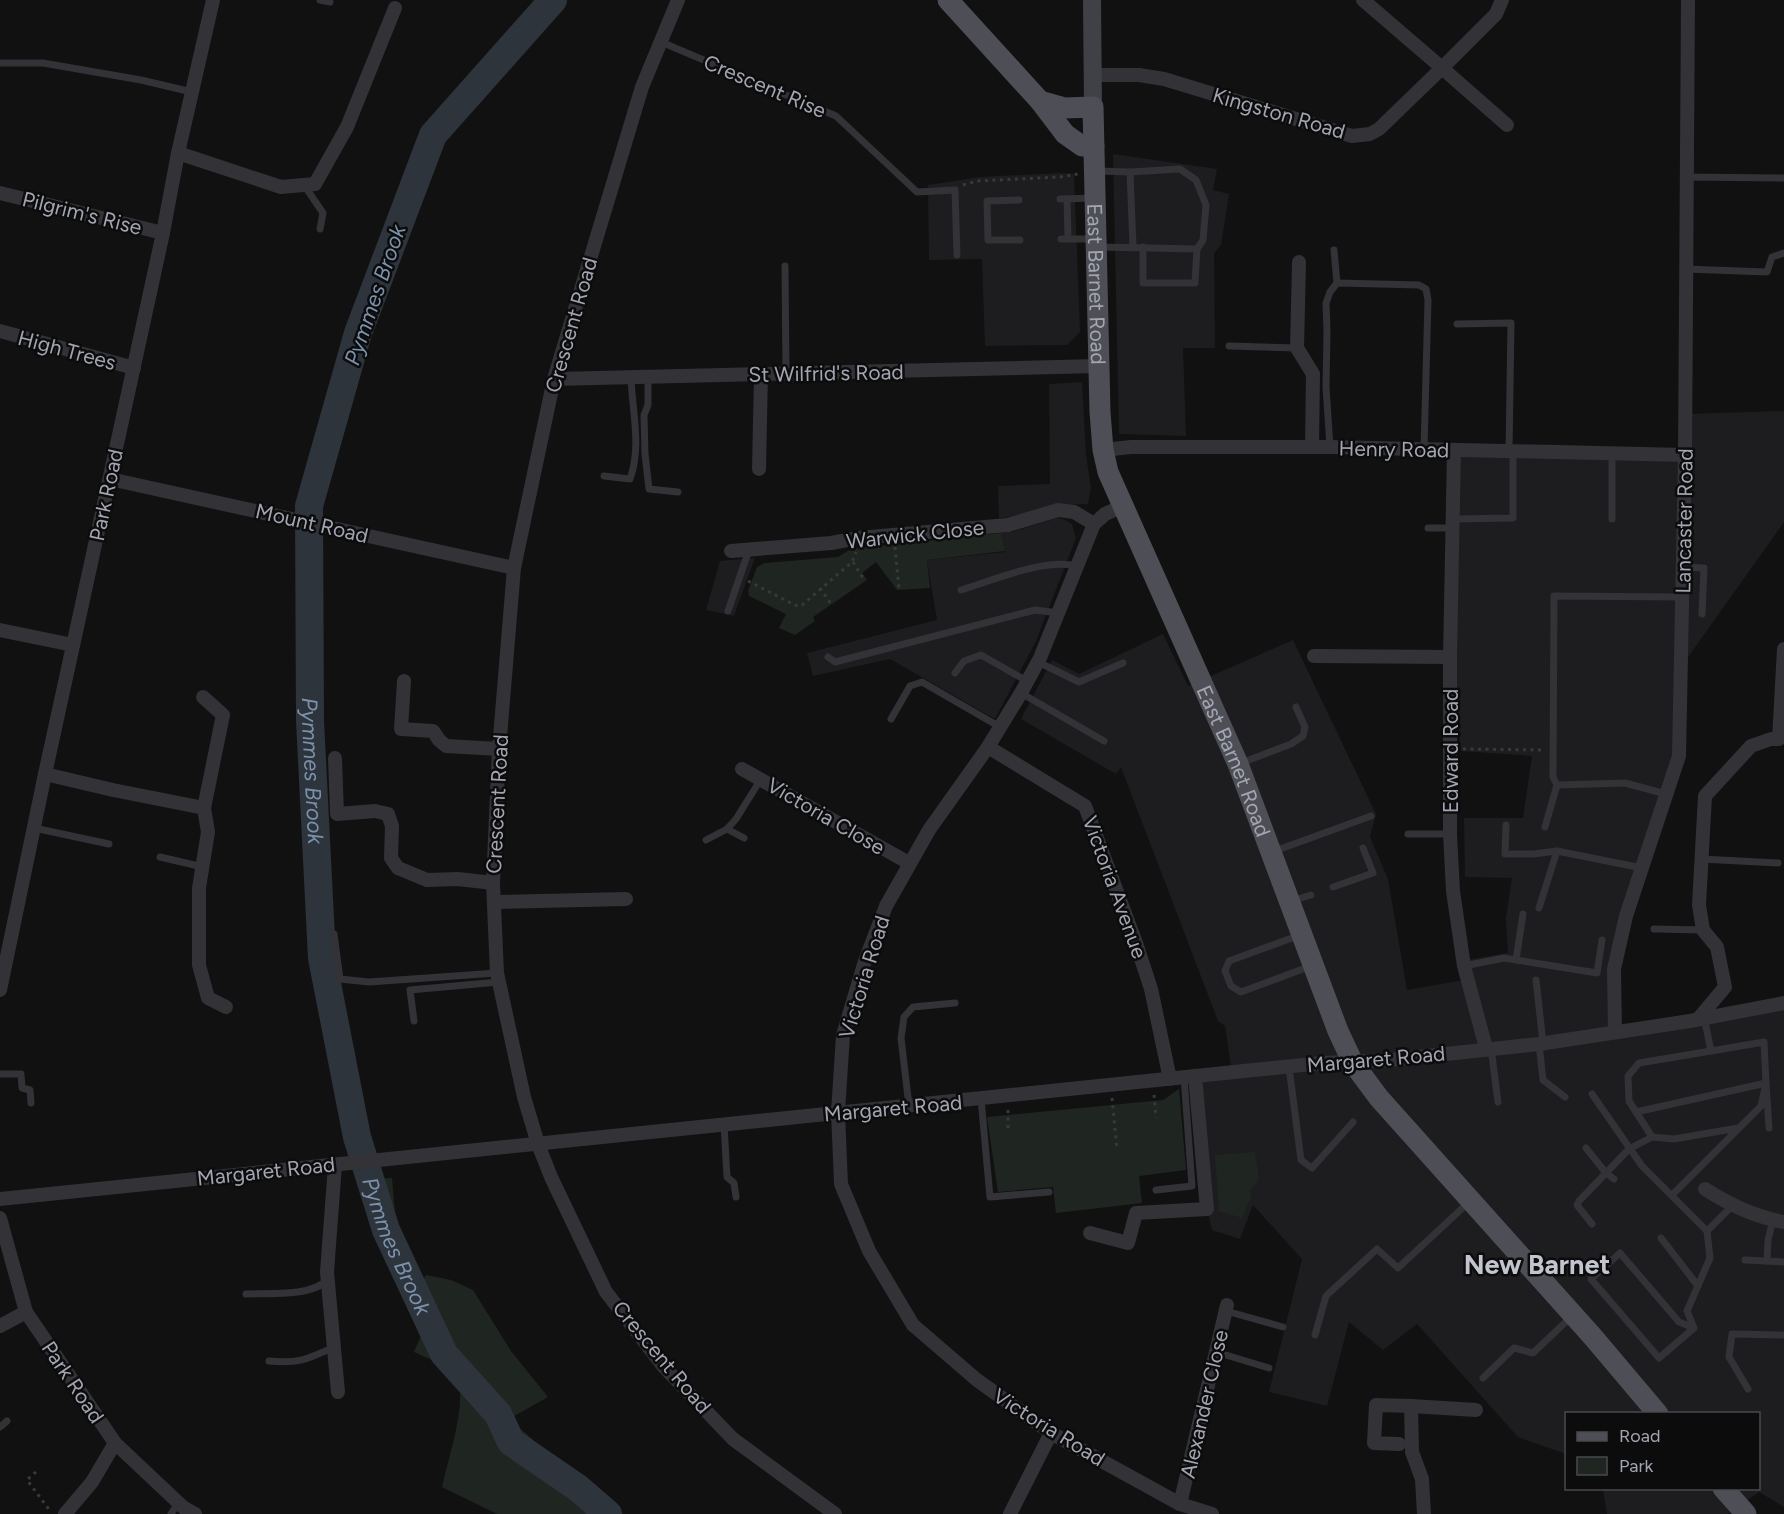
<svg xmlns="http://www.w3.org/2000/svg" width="1784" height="1514" viewBox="0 0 1784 1514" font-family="Figtree,sans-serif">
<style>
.built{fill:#1d1d1f}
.green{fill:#1f2621}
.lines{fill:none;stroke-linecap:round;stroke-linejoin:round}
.river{stroke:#2d343c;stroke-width:28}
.path{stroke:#38393e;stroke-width:3;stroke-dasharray:3 4.5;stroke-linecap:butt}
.lane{stroke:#323237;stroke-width:7}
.street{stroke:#323237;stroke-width:14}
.secondary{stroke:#404147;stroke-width:18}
.primary{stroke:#4e4f56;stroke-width:21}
.labels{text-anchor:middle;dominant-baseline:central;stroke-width:5;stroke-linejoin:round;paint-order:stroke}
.street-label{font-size:21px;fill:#a3a6b2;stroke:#0c0c0d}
.water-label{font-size:22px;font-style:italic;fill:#7b91ac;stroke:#0c0c0d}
.district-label{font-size:27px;font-weight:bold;fill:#c3c5ce;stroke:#0c0c0d}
</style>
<rect width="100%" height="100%" fill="#111112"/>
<g class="built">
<path d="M1113,154L1217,169L1213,190L1229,194L1221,245L1214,253L1215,348H1183L1186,436L1119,434Z"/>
<path d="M1061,173L1074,174L1080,332L1067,345L985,346L982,259L929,260L928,185L980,177Z"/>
<path d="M1082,382L1086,455L1091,488L1088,504L1055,505L1023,516L999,518L998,486L1050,484L1049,384Z"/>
<path d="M1784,411V522L1681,667L1679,758L1624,920L1614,1032L1784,1003V1507L1759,1492L1728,1514H1607L1603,1489L1758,1488V1414H1566V1454L1518,1437L1417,1324L1383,1350L1349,1322L1327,1406L1269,1392L1302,1259L1253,1205L1240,1239L1212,1230L1207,1209L1196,1075L1232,1073L1225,1026L1218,1021L1121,767L1116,774L1021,719L1052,660L1079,674L1163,634L1188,686L1293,640L1376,814L1370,837L1388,879L1407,990L1469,979L1467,960L1508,953L1506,918L1512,878L1465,877L1464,818H1523L1532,756L1461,751L1450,658L1454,451L1685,455L1686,414Z"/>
<path d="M1057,518L1063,519L1072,524L1076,538L1036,641L995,719L890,659L813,676L807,653L937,620L927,560L1005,552L1001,533L1015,531Z"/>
<path d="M755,558L734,616L706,610L720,561Z"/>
</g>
<g class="green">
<path d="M1001,533L1005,551L927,560L930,588L897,590L876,562L862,573L867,580L813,617L815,621L795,635L779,628L786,614L749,596L748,591L757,567L765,563L838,557L851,549Z"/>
<path d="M1179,1089L1186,1170L1139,1176L1142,1203L1056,1213L1053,1187L998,1192L987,1117L1163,1100Z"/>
<path d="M1255,1152L1259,1179L1250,1191L1251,1198L1242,1218L1219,1211L1215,1155Z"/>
<path d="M392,1178L396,1225L393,1246L380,1244L371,1218L366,1179Z"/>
<path d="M426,1275L451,1280L473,1290L511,1351L548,1397L509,1419L594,1492L623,1514H497L442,1487C450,1450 466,1410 458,1372L414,1352L430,1314L417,1291Z"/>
</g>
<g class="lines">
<path class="river" id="s1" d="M553,0L433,135L358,333L309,506L310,721L322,958L357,1137L386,1230L444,1354L498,1414L511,1442L578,1488L608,1514"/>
<g class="path">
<path d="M963,185L977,181L1060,177L1078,174"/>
<path d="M895,547L899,590"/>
<path d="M853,562L865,581"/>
<path d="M748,581L795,605L801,606L852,562L856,552"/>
<path d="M820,588L831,604"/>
<path d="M1463,749L1543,750"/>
<path d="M1154,1095L1156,1118"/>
<path d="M1112,1098L1117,1150"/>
<path d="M1008,1110V1132"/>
<path d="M36,1472L27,1480L51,1512"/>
</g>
<g class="lane">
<path d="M320,0L330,2"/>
<path d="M661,42L836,116L917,192L955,190L957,255"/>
<path d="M0,63H43L141,80L192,92"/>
<path d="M1097,171L1130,172L1180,169L1196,180L1206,205L1203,240L1197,249L1098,247"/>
<path d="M1130,172L1133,246"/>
<path d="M1686,177L1784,178"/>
<path d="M304,185L323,213L320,229"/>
<path d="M1060,199L1094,198"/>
<path d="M1067,199L1068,239"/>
<path d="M1019,200L987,201L988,240H1020"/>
<path d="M1061,239H1092"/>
<path d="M1143,247V283H1195L1197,249"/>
<path d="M1334,250L1337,283"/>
<path d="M785,266L786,374"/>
<path d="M1685,269L1767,272L1772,257L1784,253"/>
<path d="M1457,324L1511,323L1509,451"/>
<path d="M1229,346L1297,348"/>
<path d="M648,376V405L644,415L645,454L649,489L678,492"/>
<path d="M1330,447L1326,387L1327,331L1326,303L1330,292L1337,283L1419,285L1426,289L1428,300L1424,449"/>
<path d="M604,476L630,479C642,446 632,411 631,377"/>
<path d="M1453,519L1513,518V451"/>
<path d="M1612,519V453"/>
<path d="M1428,528H1453"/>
<path d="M1683,567L1704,568L1702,614"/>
<path d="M961,590C994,580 1044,558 1077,566"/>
<path d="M728,611L749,550"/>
<path d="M828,657L835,662L1035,610L1059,613"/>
<path d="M1038,662L1079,682L1123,663"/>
<path d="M955,673L964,661L981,655L1027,681"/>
<path d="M1021,693L1104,741"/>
<path d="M891,719L910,686L922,682L1000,727"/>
<path d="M1241,763L1291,744L1303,736L1305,727L1296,707"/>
<path d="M1666,794L1625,783L1557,785L1553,777L1554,596L1682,597"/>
<path d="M1506,825L1505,854H1534L1557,851L1642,868"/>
<path d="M1545,827L1557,785"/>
<path d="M34,828L109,844"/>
<path d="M727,829L744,838"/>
<path d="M1408,834H1450"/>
<path d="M706,840L727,829L736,819L761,779"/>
<path d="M1272,852L1371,816"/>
<path d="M160,857L203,867"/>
<path d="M1701,859L1778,863"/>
<path d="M1333,887L1373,873L1363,848"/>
<path d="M1291,901L1311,895"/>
<path d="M1539,908L1557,851"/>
<path d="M1654,929L1703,930"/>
<path d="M334,934L340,979L369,982L497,973"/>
<path d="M1300,935L1229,961L1225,971L1231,986L1241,992L1311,966"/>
<path d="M1516,960L1523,914"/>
<path d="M1464,966L1504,958L1597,973L1602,940"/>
<path d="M1536,980L1543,1043"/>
<path d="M414,1021L410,990L499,982"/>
<path d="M1539,1044L1543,1080L1565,1097"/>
<path d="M1491,1048L1498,1102"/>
<path d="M1289,1067L1301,1160L1312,1168L1353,1122"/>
<path d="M0,1074H21L22,1088L30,1090L31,1103"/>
<path d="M1592,1094L1642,1166L1707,1231"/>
<path d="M981,1099L990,1197L1049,1192"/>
<path d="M909,1106L901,1038L904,1017L913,1007L955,1003"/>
<path d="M1636,1112L1766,1083L1769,1128"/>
<path d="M724,1125L727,1177L734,1183L736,1197"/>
<path d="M1652,1137L1674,1139L1738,1128"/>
<path d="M1586,1148L1606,1173L1614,1179"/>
<path d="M1156,1190L1192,1186L1184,1077"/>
<path d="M1672,1195L1761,1106L1766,1083L1764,1042L1711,1051L1704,1017"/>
<path d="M1592,1224L1577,1205L1579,1201L1629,1149L1652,1137L1629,1101L1628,1076L1639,1063L1711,1051"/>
<path d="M1661,1238L1698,1286"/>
<path d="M1745,1260L1784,1262"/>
<path d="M1767,1261L1768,1240L1773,1220"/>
<path d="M246,1294C268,1293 311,1297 327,1280"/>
<path d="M1226,1311L1283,1327"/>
<path d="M1694,1328L1679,1322L1620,1253L1591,1279L1659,1358L1694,1328L1687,1311L1710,1258L1707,1231L1733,1205"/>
<path d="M1315,1335L1326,1296L1377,1249L1398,1268L1469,1202"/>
<path d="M1216,1352L1269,1368"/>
<path d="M269,1361C298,1364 308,1359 334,1347"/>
<path d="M1483,1378L1514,1348L1533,1353L1571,1317"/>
<path d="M1748,1389L1729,1357L1732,1334L1784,1335"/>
<path d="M0,1427L7,1421"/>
<path d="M171,1514L179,1502"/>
</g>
<g class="street">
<path d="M678,0L642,87L554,379L514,568L499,749L493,883L497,973L524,1097L538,1144L551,1177L606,1292L664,1367L733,1439L835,1514"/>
<path d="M1363,0L1442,68L1496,14L1502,0"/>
<path d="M1092,75H1139L1164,79L1352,136L1370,134L1379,129L1442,68L1507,125"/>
<path d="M178,153L281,187L315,184L347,127L395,8"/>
<path d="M0,193L163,233"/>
<path d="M1299,262L1297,348L1313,374L1312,447"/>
<path d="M0,331L134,368"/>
<path d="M554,379L1099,366"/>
<path d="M1103,450L1131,447H1330L1685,455"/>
<path d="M1454,450L1450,657V834L1453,891L1464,966L1486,1048"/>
<path d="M759,469L761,374"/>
<path d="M110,479L514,568"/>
<path d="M1123,506L1105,514L1094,524L1040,658L1021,693L988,747L929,830L886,906L865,961L843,1035L838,1112L841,1184L869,1251L913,1325L977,1380L1051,1433L1180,1504L1212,1514"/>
<path d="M731,551L831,543L858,538L1008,525L1058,510L1074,512L1094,524"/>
<path d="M0,630L73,645"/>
<path d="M1314,656L1450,657"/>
<path d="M404,681L401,729L433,731L439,740L446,746L499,749"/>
<path d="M203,697L223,715L204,808"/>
<path d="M988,747L1085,806L1136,943L1151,989L1170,1079"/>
<path d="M335,758L337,814L375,811L388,814L392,826L391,858L398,868L427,880L458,879L493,883"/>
<path d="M742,769L909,863"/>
<path d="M45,774L113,790L204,808L208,832L199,888V965L208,998L226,1007"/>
<path d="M494,902L626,899"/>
<path d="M0,990L45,774L163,233L178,153L213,0"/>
<path d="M1699,1018L1725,987L1717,947L1703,930L1699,905L1705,796L1751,746L1771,739H1779L1784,649"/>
<path d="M1615,1032L1614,969L1626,916L1679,756L1685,455L1688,0"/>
<path d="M335,1165L327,1272L338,1392"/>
<path d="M1705,1189C1730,1205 1755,1217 1784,1222"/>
<path d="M0,1199L1322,1063L1390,1060L1539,1044L1690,1021L1784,1003"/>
<path d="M0,1218L26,1312L115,1443L184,1508L195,1514"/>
<path d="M1090,1233L1128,1243L1136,1213L1207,1209L1195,1076"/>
<path d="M0,1326L26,1312"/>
<path d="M1399,1444L1374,1443L1376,1405L1411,1406"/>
<path d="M1180,1504L1227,1305"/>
<path d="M65,1514L92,1482L115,1443"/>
<path d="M1010,1514L1051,1433"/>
<path d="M1424,1514L1422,1479L1412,1452L1411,1406L1476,1410"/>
</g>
<path class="secondary" d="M1092,0L1093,107"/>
<g class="primary">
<path d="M948,0L1040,101L1065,134L1082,146H1094"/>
<path id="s2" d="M1040,101L1065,108L1093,107L1100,412L1103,450L1108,472L1238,764L1338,1031L1353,1063L1379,1098L1593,1337L1658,1414"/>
<path d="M1723,1488L1746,1514"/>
</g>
</g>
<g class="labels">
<g class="street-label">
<text transform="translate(765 86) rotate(23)">Crescent Rise</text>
<text transform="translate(1279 113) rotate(16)">Kingston Road</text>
<text transform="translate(82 213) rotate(14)">Pilgrim's Rise</text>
<text stroke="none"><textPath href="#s2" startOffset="231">East Barnet Road</textPath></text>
<text transform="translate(571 325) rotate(-74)">Crescent Road</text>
<text transform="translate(67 350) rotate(15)">High Trees</text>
<text transform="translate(826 373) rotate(-1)">St Wilfrid's Road</text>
<text transform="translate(1394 449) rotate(1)">Henry Road</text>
<text transform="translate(106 495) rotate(-78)">Park Road</text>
<text transform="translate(1684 521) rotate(-89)">Lancaster Road</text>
<text transform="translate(312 523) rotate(13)">Mount Road</text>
<text transform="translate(915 534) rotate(-6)">Warwick Close</text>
<text transform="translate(1450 751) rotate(-90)">Edward Road</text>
<text stroke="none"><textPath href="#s2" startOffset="735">East Barnet Road</textPath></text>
<text transform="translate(497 804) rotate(-87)">Crescent Road</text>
<text transform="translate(826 816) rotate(30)">Victoria Close</text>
<text transform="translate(1115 887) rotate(70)">Victoria Avenue</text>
<text transform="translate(864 977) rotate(-73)">Victoria Road</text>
<text transform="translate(1376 1059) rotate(-5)">Margaret Road</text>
<text transform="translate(893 1108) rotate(-5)">Margaret Road</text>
<text transform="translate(266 1171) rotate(-6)">Margaret Road</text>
<text transform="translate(662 1357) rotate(50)">Crescent Road</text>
<text transform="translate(73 1382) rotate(56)">Park Road</text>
<text transform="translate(1204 1404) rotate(-77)">Alexander Close</text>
<text transform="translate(1049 1427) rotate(32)">Victoria Road</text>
</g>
<g class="water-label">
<text transform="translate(375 295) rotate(-71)">Pymmes Brook</text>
<text stroke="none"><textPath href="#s1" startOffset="837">Pymmes Brook</textPath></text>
<text stroke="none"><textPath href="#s1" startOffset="1323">Pymmes Brook</textPath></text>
</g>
<g class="district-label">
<text x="1537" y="1264">New Barnet</text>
</g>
</g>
<rect x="1565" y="1412" width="195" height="78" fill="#0c0c0d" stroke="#484a4f" stroke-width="1.5"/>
<rect x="1577" y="1432" width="30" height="9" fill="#4e4f56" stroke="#484a4f" stroke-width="1.5"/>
<text x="1619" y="1442" font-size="18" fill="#a3a6b2">Road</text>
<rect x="1577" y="1457" width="30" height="18" fill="#1f2621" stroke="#484a4f" stroke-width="1.5"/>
<text x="1619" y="1472" font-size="18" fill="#a3a6b2">Park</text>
</svg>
